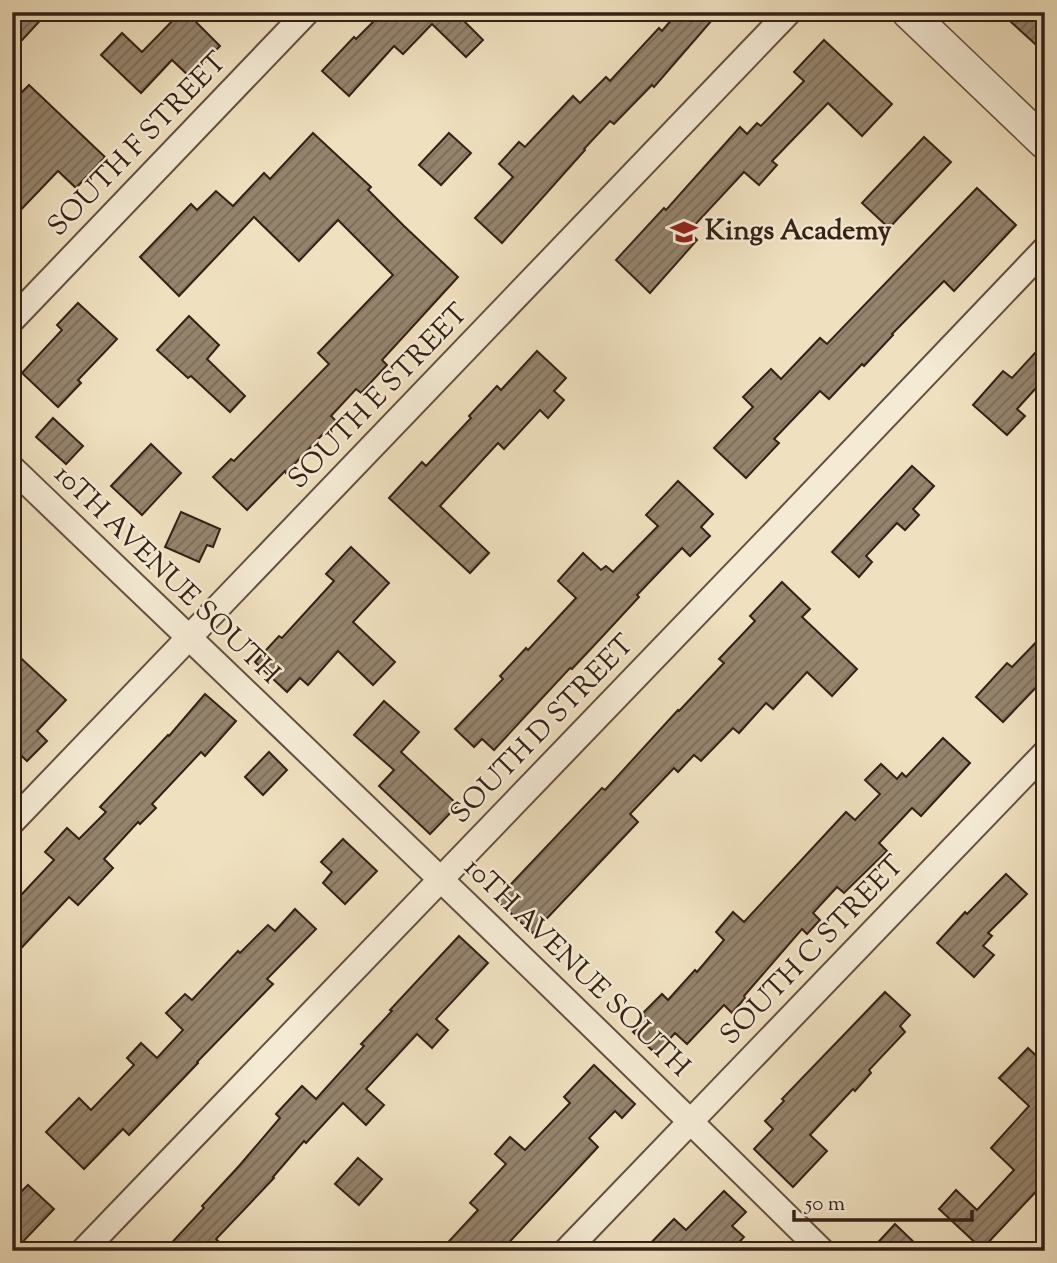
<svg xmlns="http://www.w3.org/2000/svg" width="1057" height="1263" viewBox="0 0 1057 1263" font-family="'Sorts Mill Goudy',serif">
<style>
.building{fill:url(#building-hatch);stroke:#342015;stroke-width:2}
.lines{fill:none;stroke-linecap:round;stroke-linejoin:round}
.minor-casing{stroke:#635040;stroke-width:28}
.tertiary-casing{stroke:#635040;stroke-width:35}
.minor{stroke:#f5ebd5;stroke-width:24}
.tertiary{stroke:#f5ebd5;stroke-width:32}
.labels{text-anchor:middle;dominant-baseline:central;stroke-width:5;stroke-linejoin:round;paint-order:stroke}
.street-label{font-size:28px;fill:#342015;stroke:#f5ebd5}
.poi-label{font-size:28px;font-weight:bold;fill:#342015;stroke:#f5ebd5;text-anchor:start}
</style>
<defs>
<pattern id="building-hatch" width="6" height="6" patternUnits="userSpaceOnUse" patternTransform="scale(1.75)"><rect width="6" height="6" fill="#95846d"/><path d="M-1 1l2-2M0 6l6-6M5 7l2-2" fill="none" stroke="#7a6c58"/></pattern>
</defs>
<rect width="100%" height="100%" fill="#efe0bf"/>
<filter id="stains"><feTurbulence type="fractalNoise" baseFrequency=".00286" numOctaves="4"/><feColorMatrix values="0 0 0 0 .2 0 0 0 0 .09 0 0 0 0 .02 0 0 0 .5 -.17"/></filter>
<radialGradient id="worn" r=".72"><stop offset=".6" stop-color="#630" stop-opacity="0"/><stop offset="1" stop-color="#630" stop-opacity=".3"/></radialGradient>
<g class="building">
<path d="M12,12H48L12,51Z"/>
<path d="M181,12H186L220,46L190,77L172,60L141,93L101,55L122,33L142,52Z"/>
<path d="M383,12H455L483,40L466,57L432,24L403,54L394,46L349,96L322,71L354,37L356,39Z"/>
<path d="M678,12H719L654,87L652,85L614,124L610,121L584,149L585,150L502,243L475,218L513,177L499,164L519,142L525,147L573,96L580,103L606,77L610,81L659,28L662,31Z"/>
<path d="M1000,12H1045V53Z"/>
<path d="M824,40L892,104L862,136L828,103L772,161L777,165L759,185L744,172L689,231L697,240L650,293L616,260L664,208L666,210L740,127L747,134L757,123L761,126L804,81L794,72Z"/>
<path d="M29,85L105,157L76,188L58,171L12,219V102Z"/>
<path d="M313,133L371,187L368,190L404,226L458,277L382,360L387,365L361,393L356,389L331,416L338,423L325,436L323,434L286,473L285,471L247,510L213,477L231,459L234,461L329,364L318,353L393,275L338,220L299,261L254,217L179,296L140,257L191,204L197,210L216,191L233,206L264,173L270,179Z"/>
<path d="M449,133L471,153L441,185L419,165Z"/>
<path d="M924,137L951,162L889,228L862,203Z"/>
<path d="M977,188L1016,225L954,291L944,281L892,334L893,335L864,366L862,364L829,399L820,391L774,439L779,443L746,478L714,448L753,407L743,397L771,369L781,379L820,338L827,344Z"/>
<path d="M78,303L117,339L78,380L81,383L58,407L22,373L62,330L57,325Z"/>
<path d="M189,316L219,345L207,359L245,396L230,412L191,376L188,378L157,350Z"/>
<path d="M1045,342V378L1017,409L1025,416L1007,435L973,405L1003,371L1012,378Z"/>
<path d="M537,351L566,378L554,391L564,400L548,418L540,410L504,449L498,443L440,506L489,553L470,573L389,498L422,462L426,466L471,418L469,416L497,386L501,390Z"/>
<path d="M53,418L83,446L66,464L36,437Z"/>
<path d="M151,444L181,473L142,515L111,486Z"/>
<path d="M912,466L934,486L913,509L919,515L905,530L897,523L866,556L872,562L859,577L832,552Z"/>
<path d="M678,481L713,514L701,527L710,536L690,556L682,548L637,595L639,597L601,638L572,669L570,668L494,750L482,739L474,747L455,729L503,679L500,676L526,648L528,650L576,598L558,581L583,553L601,570L606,566L613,572L658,526L646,515Z"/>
<path d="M181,512L220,529L213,547L207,545L199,562L165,547Z"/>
<path d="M351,547L389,583L353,622L395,662L373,685L338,651L308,685L300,678L287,692L255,662L279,636L282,638L334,581L326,574Z"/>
<path d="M782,582L810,609L802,617L857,669L832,696L807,672L773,709L766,703L739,733L733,728L701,761L694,755L678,772L674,768L630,814L638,822L533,933L496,900L602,788L605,790L678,710L679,711L724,663L719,659L755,621L750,616Z"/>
<path d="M1045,633V678L1003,722L976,697L1007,663L1012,667Z"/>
<path d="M12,650L66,700L37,731L47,741L27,761L12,747Z"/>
<path d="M205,694L236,721L205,756L201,752L152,804L156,808L140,824L138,822L104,859L113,868L78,905L69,897L12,958V885L22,894L54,860L45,852L67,828L79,839L106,812L100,807L168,735L169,736Z"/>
<path d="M384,701L419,732L401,752L458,805L430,834L379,786L394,770L354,735Z"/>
<path d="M943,738L970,763L921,816L912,808L879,843L887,851L844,893L837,887L813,913L820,920L807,934L802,929L744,996L745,998L732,1013L724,1005L687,1044L675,1033L656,1054L633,1032L646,1018L642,1014L662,994L668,1000L695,970L697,972L724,940L716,932L733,912L744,922L846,812L855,820L880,794L865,780L881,764L897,779L902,773L906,777Z"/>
<path d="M269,752L287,770L263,795L245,777Z"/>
<path d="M343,839L377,871L345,904L323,883L332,872L321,862Z"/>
<path d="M1006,874L1027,894L988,933L992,936L983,946L994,955L974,977L937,943L965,912L967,914Z"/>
<path d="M295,909L316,929L267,979L273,984L197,1062L198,1063L129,1135L123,1129L84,1169L46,1132L79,1098L91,1110L134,1065L127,1058L141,1043L157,1058L183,1030L166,1013L185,994L192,1000L238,951L240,953L268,925L275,931Z"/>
<path d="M459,936L488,963L436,1019L448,1030L432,1048L417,1034L366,1089L384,1105L366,1125L343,1103L306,1143L304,1141L273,1177L274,1178L216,1239L228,1251H164L204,1208L202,1206L239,1166L280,1118L276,1114L302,1086L316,1099L364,1046L361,1044L392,1011L390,1010Z"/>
<path d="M885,992L910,1015L900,1026L905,1032L869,1070L871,1073L855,1091L853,1089L810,1135L827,1151L793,1187L754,1149L773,1129L765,1121L784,1101L782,1099Z"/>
<path d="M1028,1048L1045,1064V1182L982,1249L939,1209L956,1190L977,1210L1014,1170L991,1148L1029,1106L999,1078Z"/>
<path d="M594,1065L635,1104L622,1118L615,1111L589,1138L598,1147L501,1251H440L478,1210L470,1203L506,1164L495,1154L510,1137L525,1150L570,1103L564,1097Z"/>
<path d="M358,1158L382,1179L359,1205L335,1184Z"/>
<path d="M28,1185L54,1209L14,1251H12V1201Z"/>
<path d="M724,1191L746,1212L732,1226L744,1237L731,1251H643L674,1219L686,1230Z"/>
<path d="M895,1224L923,1251H870Z"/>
</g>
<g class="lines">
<defs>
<g id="minor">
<path d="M12,320L307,12"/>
<path d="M12,468C283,728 555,987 822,1251"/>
<path d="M12,822L789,12"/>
<path d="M83,1251L775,532L1045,249"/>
<path d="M566,1251L1045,753"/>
</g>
<path id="tertiary" d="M908,12L1045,143"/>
</defs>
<use href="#minor" class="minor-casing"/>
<use href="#tertiary" class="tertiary-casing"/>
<use href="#minor" class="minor"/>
<use href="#tertiary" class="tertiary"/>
</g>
<defs>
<symbol id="school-bare" viewBox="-9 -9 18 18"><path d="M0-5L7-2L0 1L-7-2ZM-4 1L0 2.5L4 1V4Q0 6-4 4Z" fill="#8f2418" stroke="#f5ebd5" stroke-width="2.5" paint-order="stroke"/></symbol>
</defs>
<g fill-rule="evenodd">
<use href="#school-bare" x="665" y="213" width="38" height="38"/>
</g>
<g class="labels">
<g class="street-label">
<text transform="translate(138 145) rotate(-46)">SOUTH F STREET</text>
<text transform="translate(379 397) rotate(-46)">SOUTH E STREET</text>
<text transform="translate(166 575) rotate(44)">10TH AVENUE SOUTH</text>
<text transform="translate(543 730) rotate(-46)">SOUTH D STREET</text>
<text transform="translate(813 951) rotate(-46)">SOUTH C STREET</text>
<text transform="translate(576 968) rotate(44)">10TH AVENUE SOUTH</text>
</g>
<g class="poi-label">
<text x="705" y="232">Kings Academy</text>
</g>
</g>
<rect width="1057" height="1263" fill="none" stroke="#efe0bf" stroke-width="42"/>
<rect x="14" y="14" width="1029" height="1235" fill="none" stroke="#342015" stroke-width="3.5"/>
<rect x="21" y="21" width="1015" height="1221" fill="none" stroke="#342015" stroke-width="2"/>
<path d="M794 1210v10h178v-10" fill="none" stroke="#342015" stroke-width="3.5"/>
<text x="805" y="1210" font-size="21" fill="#342015" stroke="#f5ebd5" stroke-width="5" paint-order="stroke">50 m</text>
<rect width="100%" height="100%" filter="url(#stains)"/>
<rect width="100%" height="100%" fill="url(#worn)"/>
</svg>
